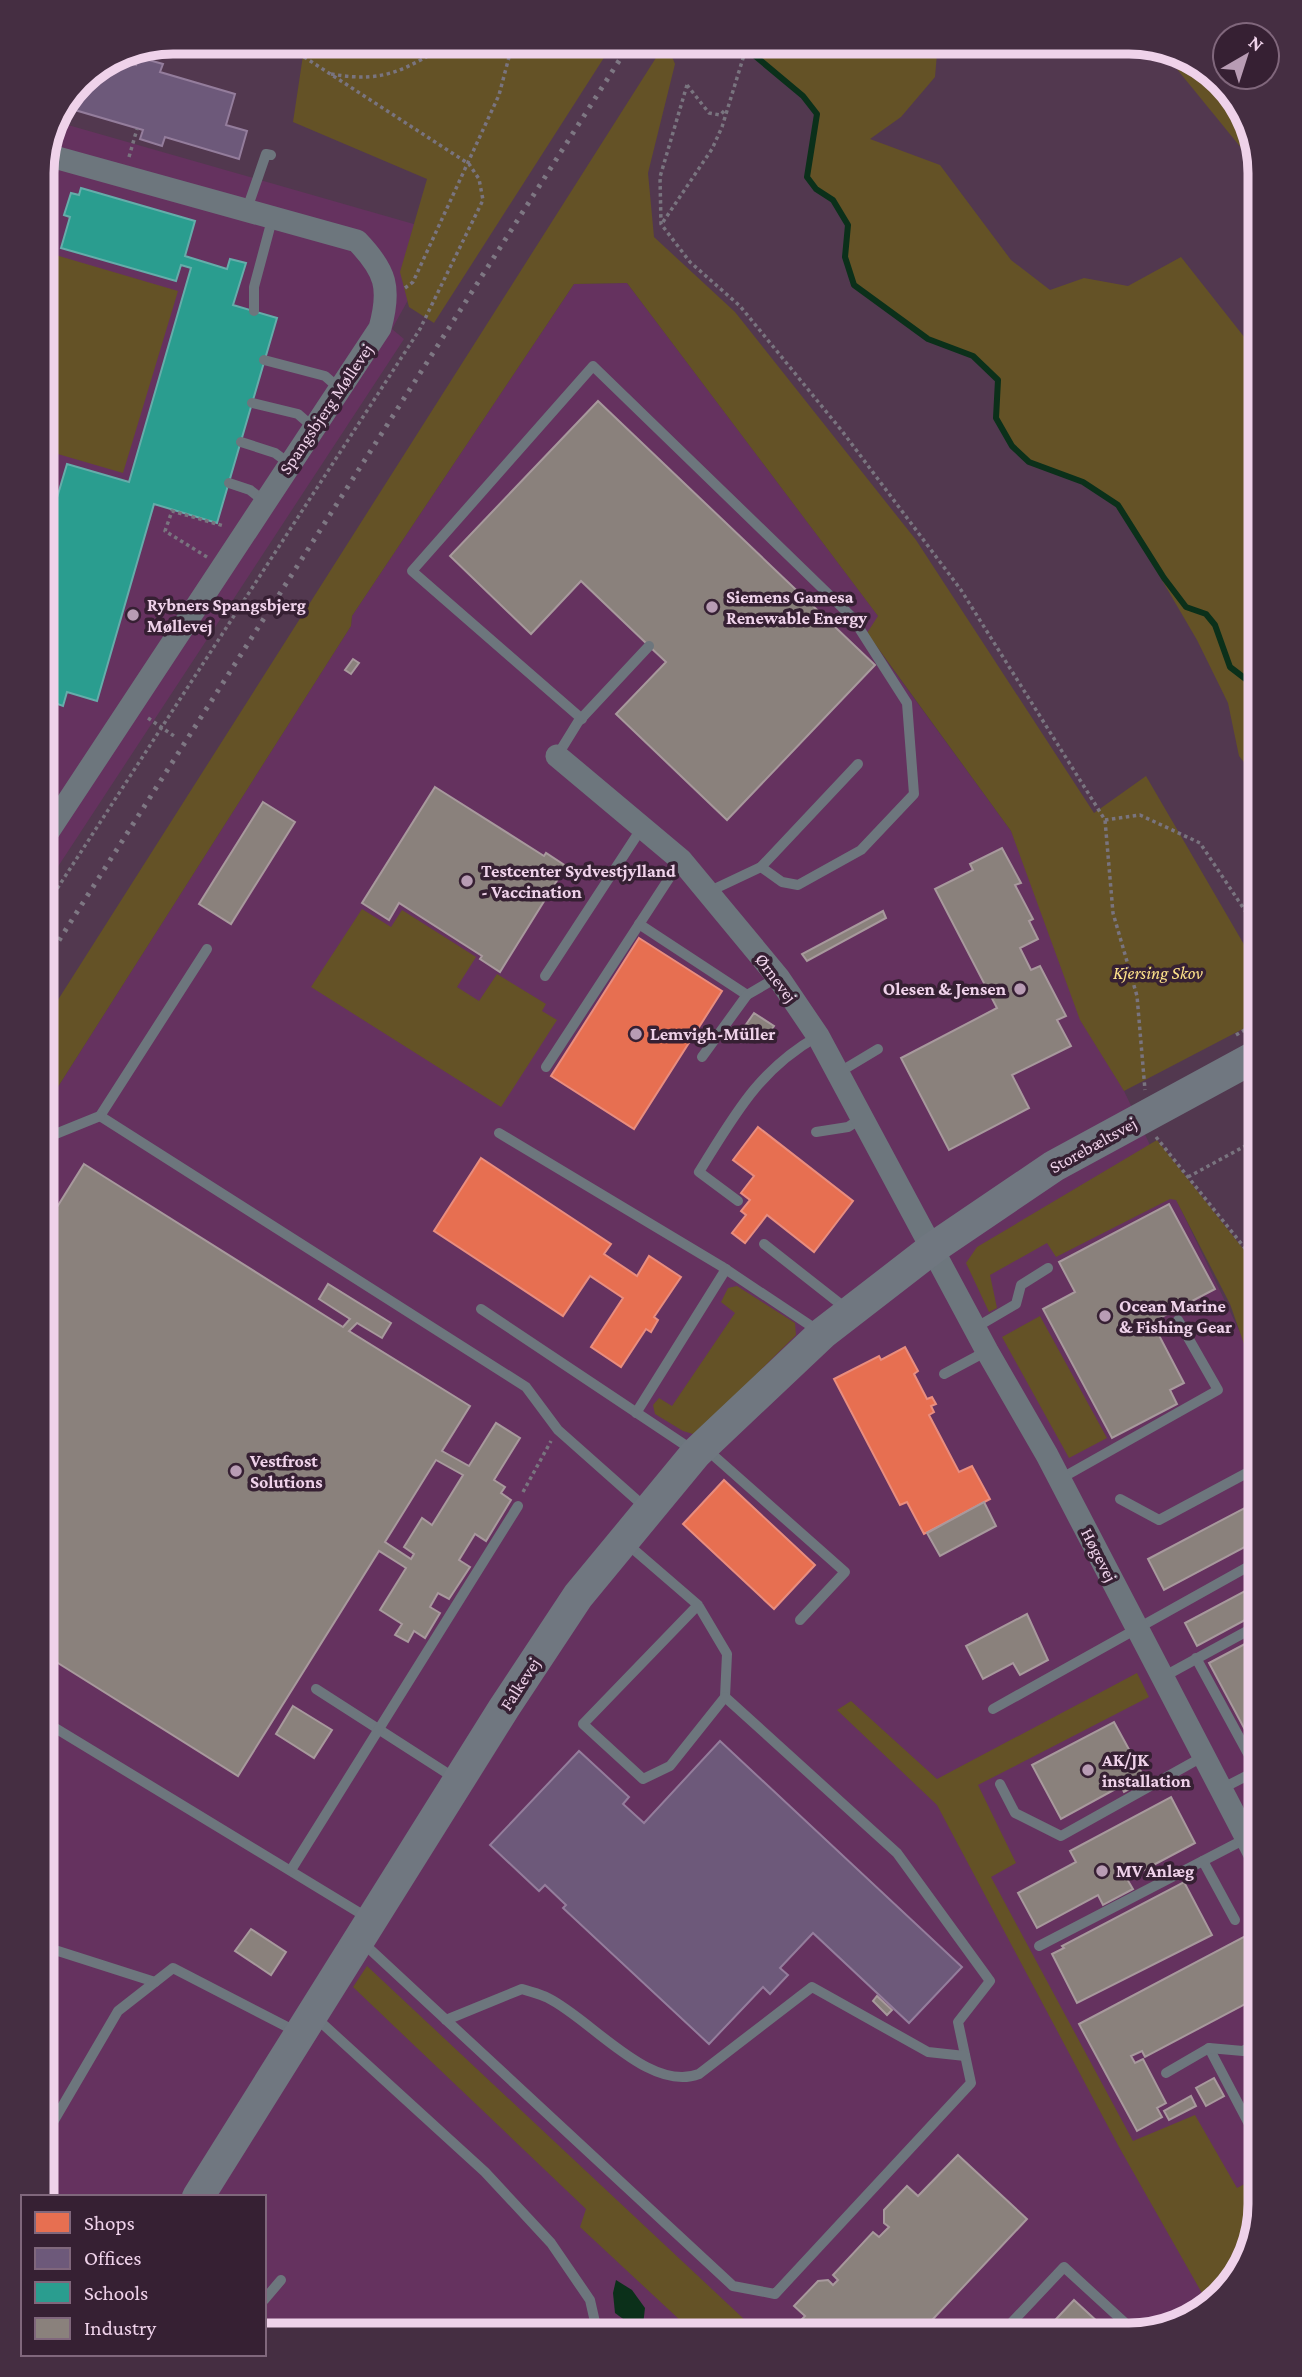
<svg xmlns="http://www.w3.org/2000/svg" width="1302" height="2377" viewBox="0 0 1302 2377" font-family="'Crimson Pro',serif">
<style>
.built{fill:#65325f}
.green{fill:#645226}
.water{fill:#0b301a}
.shops{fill:#e76f51;stroke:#e98d7f;stroke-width:2}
.offices{fill:#6d597a;stroke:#947d9c;stroke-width:2}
.schools{fill:#2a9d8f;stroke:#65adaa;stroke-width:2}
.industry{fill:#8a817c;stroke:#a8999d;stroke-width:2;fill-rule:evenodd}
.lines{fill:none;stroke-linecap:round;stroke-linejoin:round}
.stream{stroke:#0b301a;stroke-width:6}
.path{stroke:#79747f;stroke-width:3.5;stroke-dasharray:3.5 3.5;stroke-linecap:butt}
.lane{stroke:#6d767d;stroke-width:10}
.street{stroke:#6d767d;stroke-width:23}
.secondary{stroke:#707780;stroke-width:32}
.rail{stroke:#7e7783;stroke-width:5;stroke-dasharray:3.5 7;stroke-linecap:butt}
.poi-dot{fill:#b89cb4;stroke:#362033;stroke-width:2.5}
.labels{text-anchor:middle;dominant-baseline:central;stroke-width:7;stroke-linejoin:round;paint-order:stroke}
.street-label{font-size:18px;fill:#efd2ea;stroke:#362033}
.poi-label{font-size:18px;font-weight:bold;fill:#efd2ea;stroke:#362033;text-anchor:start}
.park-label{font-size:18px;font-style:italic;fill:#fee28a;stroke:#362033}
.rim{fill:none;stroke:#efd2ea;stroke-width:9}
</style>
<rect width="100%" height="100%" fill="#52384f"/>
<g class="built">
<path d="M61,123L445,233L392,329L404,339L42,891V165Z"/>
<path d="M627,283L879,617L867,634L1011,831L1124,1091L1260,1374V2204L1238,2276L1179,2325L1128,2335H264V2197H42V1112L351,626L352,616L574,284Z"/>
</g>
<g class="green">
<path d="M305,42H614L434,323L409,307L400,272L427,179L293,122Z"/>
<path d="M666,42L675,64L648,173L654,237L735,312L916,540L1094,813L1146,776L1260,972V1020L1124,1091L1080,1020L1011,831L867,633L878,616L627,283L574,284L352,616L351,626L42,1112V1025Z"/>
<path d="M744,42H938L935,77L901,117L870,139L940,165L1011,260L1050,290L1084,278L1128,286L1181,257L1260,357V782L1239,756L1228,703L1197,640L1118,505L1083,482L1029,462L1012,446L996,418L998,380L988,366L973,356L928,339L854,285L845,257L848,225L833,200L816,189L807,177L817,114L803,96L742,45Z"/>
<path d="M1163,52L1208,69L1250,123L1260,171Z"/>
<path d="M42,251L178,291L123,473L44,450L51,425L42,422Z"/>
<path d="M362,909L391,927L402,910L476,957L457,987L479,1001L497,974L546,1004L542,1011L557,1020L501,1107L311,987Z"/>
<path d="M1157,1140L1260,1270L1258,1384L1230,1304L1176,1200L1170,1199L1056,1257L1047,1243L990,1275L997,1308L989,1312L966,1263L977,1247Z"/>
<path d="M737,1286L795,1323L796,1335L699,1431L693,1434L683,1431L655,1414L653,1405L659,1398L672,1406L735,1313L721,1302L728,1288Z"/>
<path d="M1040,1316L1107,1438L1069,1458L1002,1337Z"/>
<path d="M1137,1673L1149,1697L978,1785L1016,1863L991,1877L1133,2141L1195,2115L1237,2188L1260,2176V2204L1238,2276L1207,2302L1119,2147L937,1805L837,1710L851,1701L937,1779Z"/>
<path d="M367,1966L761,2335H696L580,2227L586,2209L353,1987Z"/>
</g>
<path class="water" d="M616,2280L632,2290L645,2308L643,2325L630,2324L615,2313L613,2293Z"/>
<g class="shops">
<path d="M639,938L722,991L634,1129L551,1076Z"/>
<path d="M758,1127L853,1201L814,1252L767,1215L745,1243L732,1233L746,1215L741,1211L750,1200L741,1193L754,1176L733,1160Z"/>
<path d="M481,1158L611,1244L604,1254L637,1276L649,1256L681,1277L654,1317L658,1320L651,1332L646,1329L621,1367L591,1347L623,1298L590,1276L563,1316L434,1231Z"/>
<path d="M905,1347L918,1371L914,1374L927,1399L932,1397L936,1404L931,1406L934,1412L929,1415L959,1472L972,1466L990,1499L924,1534L907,1502L900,1505L834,1379L879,1356L881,1360Z"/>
<path d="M724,1480L815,1565L774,1609L683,1524Z"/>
</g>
<g class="offices">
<path d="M138,57L163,64L160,72L235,94L226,125L247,131L239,159L165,137L162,146L140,139L143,130L68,108L81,80L114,58L136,65Z"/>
<path d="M720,1741L962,1967L909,2023L813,1933L780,1968L788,1975L770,1994L763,1987L709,2044L563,1908L566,1905L545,1885L539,1891L490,1845L579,1751L629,1797L623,1804L644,1823Z"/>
</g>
<path class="schools" d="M81,188L195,221L185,256L227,269L230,259L246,263L233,305L277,318L217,523L154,504L97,701L67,692L63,706L49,701L53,689L42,685V548L67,464L129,482L191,268L181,265L176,281L61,248L70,217L64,215L71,193L79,195Z"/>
<g class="industry">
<path d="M598,401L875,665L727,820L616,714L666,662L649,646L581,581L531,634L450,556Z"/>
<path d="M353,659L359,663L351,674L345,670Z"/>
<path d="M435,787L544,856L546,853L566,866L500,972L480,959L482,956L399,903L389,920L362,903Z"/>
<path d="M263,802L295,822L231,924L199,904Z"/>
<path d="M1002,848L1021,883L1015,885L1033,919L1029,921L1038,939L1020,948L1031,970L1040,966L1066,1016L1057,1020L1071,1046L1012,1075L1029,1108L949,1150L901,1058L997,1008L935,889L973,870L970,864Z"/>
<path d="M883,911L886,918L807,961L802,954Z"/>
<path d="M754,1013L774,1026L765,1039L745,1026Z"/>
<path d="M84,1164L343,1327L350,1319L319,1299L328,1284L391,1323L382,1338L357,1323L349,1331L470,1406L442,1451L469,1466L496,1423L520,1438L494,1480L505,1487L501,1493L511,1500L486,1541L475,1534L459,1560L470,1567L449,1599L438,1593L430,1607L440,1613L425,1638L414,1631L408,1642L395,1635L402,1624L380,1610L406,1568L379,1551L238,1776L42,1653V1231ZM436,1460L463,1475L432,1525L422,1518L404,1547L414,1554L411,1559L385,1542Z"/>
<path d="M1169,1204L1215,1289L1152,1322L1184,1383L1170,1390L1177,1404L1112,1438L1043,1309L1075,1292L1059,1262Z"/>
<path d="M1258,1501L1260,1539L1164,1590L1148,1559Z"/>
<path d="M984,1502L996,1526L940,1556L927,1533Z"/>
<path d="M1245,1591L1258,1613L1197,1646L1185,1623Z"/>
<path d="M1027,1614L1048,1660L1020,1675L1013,1663L983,1679L966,1646Z"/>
<path d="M1260,1636V1753L1258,1754L1209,1663Z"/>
<path d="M293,1706L332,1730L314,1758L276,1734Z"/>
<path d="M1114,1722L1143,1775L1138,1777L1141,1783L1124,1792L1121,1786L1061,1819L1032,1765Z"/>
<path d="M1171,1797L1195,1843L1127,1879L1133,1889L1103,1905L1098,1895L1037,1928L1018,1893L1076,1862L1070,1851Z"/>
<path d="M1184,1882L1212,1935L1077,2003L1052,1954L1064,1948L1062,1946Z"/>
<path d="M251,1929L286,1952L271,1975L235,1951Z"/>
<path d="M1253,1932L1260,1945V2023L1256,2025L1245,2004L1145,2057L1142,2051L1131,2056L1135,2063L1143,2059L1166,2103L1157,2108L1162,2117L1137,2131L1079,2024Z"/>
<path d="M877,1996L892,2010L887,2015L873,2001Z"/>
<path d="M42,2077L52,2084L42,2100Z"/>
<path d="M1214,2078L1224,2096L1206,2106L1196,2088Z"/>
<path d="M1191,2096L1196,2106L1169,2120L1164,2111Z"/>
<path d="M958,2155L1027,2219L918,2335H787L805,2316L794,2306L818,2281L828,2280L833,2285L838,2280L833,2275L873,2232L879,2237L889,2227L884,2223V2210L907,2186L918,2196Z"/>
<path d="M1074,2300L1112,2335H1041Z"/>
</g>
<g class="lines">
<path class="stream" d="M742,45L803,96L817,114L807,177L816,189L833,200L848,225L845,257L854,285L928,339L973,356L998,380L996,418L1012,446L1029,462L1083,482L1118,505L1164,578L1186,607L1206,614L1215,625L1230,667L1260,690"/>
<g class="path">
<path d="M331,74C388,84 405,68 453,42"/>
<path d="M687,85L660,177L661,224L690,262L740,306L842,431L961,590L1105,820L1113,913L1137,996L1145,1090"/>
<path d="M687,85L709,113L720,115L725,110"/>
<path d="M129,157L137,129"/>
<path d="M663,222L712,149L722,127L748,42"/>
<path d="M405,288L413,282L499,95L513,42"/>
<path d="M207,557L165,531L172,511L224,526"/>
<path d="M148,718L174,736"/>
<path d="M1105,820L1140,815L1200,843L1260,933"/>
<path d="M42,912L420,329L483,200L479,179L469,164L281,42"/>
<path d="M1236,1035L1260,1021"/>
<path d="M1156,1137L1260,1267"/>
<path d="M1188,1177L1260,1138"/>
<path d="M523,1492L551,1441"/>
</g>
<g class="lane">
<path d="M247,209L266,154L271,155"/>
<path d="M254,311V287L273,216"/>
<path d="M264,360L325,376L340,389"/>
<path d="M252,403L298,414L314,428"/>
<path d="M241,442L275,453L290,464"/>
<path d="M229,483L250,490L265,502"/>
<path d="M582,719L412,571L593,366L852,617L907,703L914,794L861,850L798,885L782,882L761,867"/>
<path d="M557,756L578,722L649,646"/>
<path d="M708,892L761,867L858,764"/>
<path d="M639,924L747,995"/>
<path d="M207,949L100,1116L526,1387L558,1430L647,1509"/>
<path d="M545,976L643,826"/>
<path d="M702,1057L747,995L778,977"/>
<path d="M546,1067L681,860"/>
<path d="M838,1073L878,1049"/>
<path d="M816,1132L848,1127L862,1118"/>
<path d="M499,1133L721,1266L820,1332"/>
<path d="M42,1151L53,1135L100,1116"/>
<path d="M738,1201L699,1172C734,1116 758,1070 818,1036"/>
<path d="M764,1244L848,1310"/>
<path d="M481,1309L694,1451"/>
<path d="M975,1328L1016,1304L1021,1285L1048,1268"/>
<path d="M944,1374L987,1351"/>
<path d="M636,1413L726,1269"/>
<path d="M705,1448L845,1572L800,1620"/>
<path d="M1060,1479L1218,1390L1178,1320"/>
<path d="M1120,1499L1159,1520L1258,1467L1260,1471"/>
<path d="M625,1542L698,1605L727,1654L725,1697L670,1766L643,1779L583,1724L698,1605"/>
<path d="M1196,1658L1257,1770"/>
<path d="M1163,1677L1260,1624"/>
<path d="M316,1689L456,1779"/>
<path d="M993,1709L1260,1560"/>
<path d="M42,1720L368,1918"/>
<path d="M1000,1784L1015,1813L1061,1836L1204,1756"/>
<path d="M1221,1789L1260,1769"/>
<path d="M1240,1826L1260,1816"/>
<path d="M1203,1861L1235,1920"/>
<path d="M291,1870L518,1506"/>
<path d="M361,1941L733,2286L775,2294L971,2083L958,2022L990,1981L897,1853L725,1697"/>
<path d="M1039,1946L1247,1838"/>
<path d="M42,1957L58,1951L155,1982"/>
<path d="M314,2016L485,2172L551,2243L590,2300L598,2335"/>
<path d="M446,2020L522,1989C531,1992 541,1994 548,1998C591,2019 649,2093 699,2074L812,1987L928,2052L965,2056"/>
<path d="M1209,2048L1260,2145"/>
<path d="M1166,2073L1209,2048L1243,2051L1260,2042"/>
<path d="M42,2141L118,2011L173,1968L297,2032"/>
<path d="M264,2300L281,2280"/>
<path d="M1000,2335L1064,2267L1136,2333"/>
</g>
<g class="street">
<path d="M557,756L681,860L778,977L818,1036L987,1351L1047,1455L1260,1864"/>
<path d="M42,841L380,328C391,288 386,271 357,241L47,155"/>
</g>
<path class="secondary" d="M198,2197L504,1708L578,1596L696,1453L823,1333L933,1248L1054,1166L1260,1054"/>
<path class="rail" d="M42,967L631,42"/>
</g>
<g class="poi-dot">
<circle cx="712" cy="607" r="7"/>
<circle cx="133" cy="615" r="7"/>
<circle cx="467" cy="881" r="7"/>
<circle cx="1020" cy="989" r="7"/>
<circle cx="636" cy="1034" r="7"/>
<circle cx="1105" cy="1316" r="7"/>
<circle cx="236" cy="1471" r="7"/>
<circle cx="1088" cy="1770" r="7"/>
<circle cx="1102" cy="1871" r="7"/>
</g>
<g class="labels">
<g class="street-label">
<text transform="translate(326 409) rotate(-56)">Spangsbjerg Møllevej</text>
<text transform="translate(776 978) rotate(53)">Ørnevej</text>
<text transform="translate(1093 1145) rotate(-29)">Storebæltsvej</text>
<text transform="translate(1099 1555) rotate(63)">Høgevej</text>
<text transform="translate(520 1684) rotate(-57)">Falkevej</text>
</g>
<g class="poi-label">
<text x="726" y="597">Siemens Gamesa<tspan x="726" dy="21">Renewable Energy</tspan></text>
<text x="147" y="605">Rybners Spangsbjerg<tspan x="147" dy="21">Møllevej</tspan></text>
<text x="481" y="871">Testcenter Sydvestjylland<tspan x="481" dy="21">- Vaccination</tspan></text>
<text x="1006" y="989" text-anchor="end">Olesen &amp; Jensen</text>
<text x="650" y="1034">Lemvigh-Müller</text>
<text x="1119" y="1306">Ocean Marine<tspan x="1119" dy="21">&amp; Fishing Gear</tspan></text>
<text x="250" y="1461">Vestfrost<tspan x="250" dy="21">Solutions</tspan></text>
<text x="1102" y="1760">AK/JK<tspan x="1102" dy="21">installation</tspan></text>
<text x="1116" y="1871">MV Anlæg</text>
</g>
<g class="park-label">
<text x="1158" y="973">Kjersing Skov</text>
</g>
</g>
<path d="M0 0H1302V2377H0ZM173 54H1129A119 119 0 0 1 1248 173V2204A119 119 0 0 1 1129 2323H173A119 119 0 0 1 54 2204V173A119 119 0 0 1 173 54Z" fill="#452e42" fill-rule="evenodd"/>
<path class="rim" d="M173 54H1129A119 119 0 0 1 1248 173V2204A119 119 0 0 1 1129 2323H173A119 119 0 0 1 54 2204V173A119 119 0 0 1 173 54Z"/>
<rect x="21" y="2195" width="245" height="161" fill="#362033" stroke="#80677c" stroke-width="2"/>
<rect x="35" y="2212" width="35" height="21" fill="#e76f51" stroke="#80677c" stroke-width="2"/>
<text x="84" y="2230" font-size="21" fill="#efd2ea">Shops</text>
<rect x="35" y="2248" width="35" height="21" fill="#6d597a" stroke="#80677c" stroke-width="2"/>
<text x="84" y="2265" font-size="21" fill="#efd2ea">Offices</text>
<rect x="35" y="2282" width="35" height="21" fill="#2a9d8f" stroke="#80677c" stroke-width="2"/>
<text x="84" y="2300" font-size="21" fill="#efd2ea">Schools</text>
<rect x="35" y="2318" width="35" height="21" fill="#8a817c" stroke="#80677c" stroke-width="2"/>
<text x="84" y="2335" font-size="21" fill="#efd2ea">Industry</text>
<g transform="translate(1246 56) rotate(39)"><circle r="33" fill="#362033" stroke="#80677c" stroke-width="2"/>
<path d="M0-5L12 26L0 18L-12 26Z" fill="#b89cb4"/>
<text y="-10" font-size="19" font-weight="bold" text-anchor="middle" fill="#efd2ea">N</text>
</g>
</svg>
